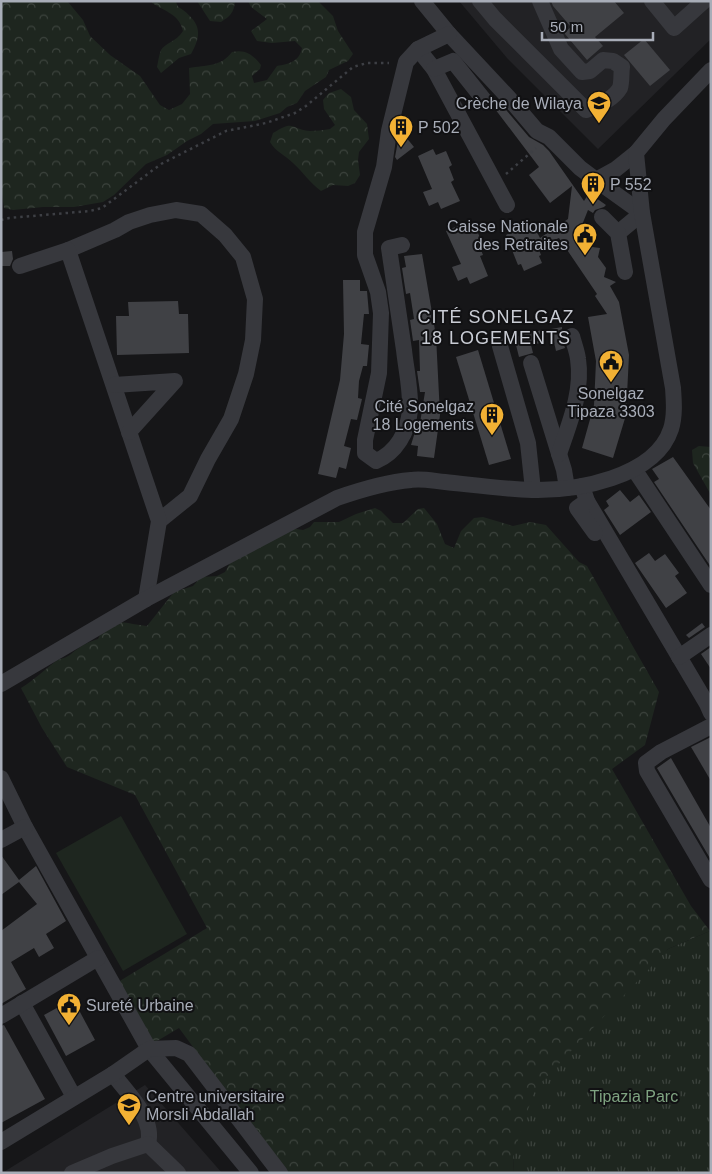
<svg xmlns="http://www.w3.org/2000/svg" width="712" height="1174" viewBox="0 0 712 1174" font-family="Helvetica,sans-serif">
<style>
.built{fill:#222225}
.green{fill:#1e261f}
.forest{fill:url(#forest-crowns)}
.park{fill:url(#park-tufts)}
.building{fill:#404145}
.lines{fill:none;stroke-linecap:round;stroke-linejoin:round}
.path{stroke:#3d3f44;stroke-width:2.5;stroke-dasharray:2.5 4;stroke-linecap:butt}
.minor{stroke:#37383d;stroke-width:16}
.labels{text-anchor:middle;dominant-baseline:central;stroke-width:4;stroke-linejoin:round;paint-order:stroke}
.poi-label{font-size:16px;fill:#a8adb8;stroke:#111113;text-anchor:start}
.park-label{font-size:16px;fill:#7fa381;stroke:#111113}
.neighbourhood-label{font-size:18px;letter-spacing:1px;fill:#c9ccd4;stroke:#111113}
</style>
<defs>
<pattern id="forest-crowns" width="20" height="18" patternUnits="userSpaceOnUse" patternTransform="scale(1.25)"><rect width="20" height="18" fill="#1e261f"/><path d="M2 6a3 3 0 1 1 6 0M12 15a3 3 0 1 1 6 0" fill="none" stroke="#3c433d"/></pattern>
<pattern id="park-tufts" width="24" height="20" patternUnits="userSpaceOnUse" patternTransform="scale(1.25)"><rect width="24" height="20" fill="#1e261f"/><path d="M3 7l-1-3M5 7V3M7 7l1-3M15 17l-1-3M17 17v-4M19 17l1-3" fill="none" stroke="#3c433d"/></pattern>
</defs>
<rect width="100%" height="100%" fill="#161618"/>
<g class="built">
<path d="M459,1H711V39L598,149L507,58Z"/>
<path d="M145,1085L222,1173H2Z"/>
</g>
<path class="green" d="M121,816L187,934L123,971L56,853Z"/>
<g class="forest">
<path d="M1,1L68,2L83,20L90,36L110,55L140,76L160,105L169,110L182,104L190,94L189,68C206,65 221,67 232,52C246,49 253,55 261,65L260,69L252,76L254,83L267,80L277,66C289,64 299,62 302,48L295,41L272,43L257,41L251,31L267,19L251,7L248,1H318L333,16L338,31L353,54L348,61L329,70L326,77L305,91L297,103L287,107L280,113L255,121L213,124L201,134L187,141L167,155L146,164L114,195L103,202L74,207H43L13,210L4,208L1,187Z"/>
<path d="M152,1H176C177,7 179,7 183,10C201,24 202,35 191,54L179,58L161,73L157,67C158,62 159,55 161,50C165,43 176,42 183,31C179,14 166,12 152,3Z"/>
<path d="M197,1H235C234,13 230,16 221,22L210,21Z"/>
<path d="M341,89L351,97L354,110L367,124L369,139L359,152L358,160L360,175L355,183L348,186L333,185L321,191C310,183 303,172 293,163C285,155 276,152 270,142L273,133C296,119 289,129 310,131C316,131 324,130 330,129L335,125L324,109L323,100L329,93Z"/>
<path d="M699,446L711,447V495L693,463L692,450Z"/>
<path d="M375,508L381,511L393,523H403L418,509L424,508L437,524L445,544L454,548L461,531L474,518L483,517L513,526L530,522L546,525L579,562L587,566L659,692L645,745L612,769L691,906L710,931L668,949L513,1155L514,1173H286L179,1028L152,1044L118,982L207,928L135,795L67,767L42,728L21,688C34,680 44,670 56,661C61,658 67,658 71,654C79,647 87,642 98,639C111,613 127,625 147,626L174,592L193,586L201,577L217,576L225,572L230,563L290,528L303,530L310,527L314,522H339L356,514Z"/>
</g>
<path class="park" d="M710,931L711,1173H514L513,1155L535,1089L668,949Z"/>
<g class="building">
<path d="M551,1H614L624,13L595,37L603,46L587,60L565,34V32L571,27L553,6Z"/>
<path d="M644,39L670,70L650,86L624,55Z"/>
<path d="M494,98H495L501,104L529,137L543,145L549,151L584,201L589,193L606,205L604,207L595,210L593,213L588,210L580,230L592,247L600,248L598,257L606,268L604,277L616,282L610,286L619,302L629,355L626,415L613,458L582,448L594,405L596,361L588,317L607,314L595,296L597,294L559,238L538,247L541,255L539,256L542,263L524,271L521,264L518,265L506,235L509,233L507,228L524,220L527,227L530,226L533,233L537,232L540,238L568,219L572,186L550,203L529,175L539,167L492,105Z"/>
<path d="M405,136L414,147L397,160L395,157L398,141Z"/>
<path d="M433,149L436,155L446,151L452,165L449,167L454,180L451,182L460,201L441,209L438,202L429,206L423,192L432,189L418,156Z"/>
<path d="M462,224L465,230L475,226L481,240L478,242L483,255L480,256L488,276L470,284L467,277L458,281L452,267L461,264L446,231Z"/>
<path d="M12,251L13,259L10,266H1V252Z"/>
<path d="M422,254L436,336L440,415L434,458L417,456L418,446L411,445L418,422L420,423L425,392H420L417,371H420L419,340L413,341L410,320L414,319L410,293L406,294L402,268L406,267L404,256Z"/>
<path d="M343,280H360V291H367L369,314H364L361,344L369,345L367,366H363L359,381L358,398L362,399L357,420L351,419L344,446L351,448L346,469L339,467L336,478L318,474L340,380L344,334Z"/>
<path d="M178,301L179,314H188L189,353L117,355L116,316H129L128,302Z"/>
<path d="M562,327V339L565,348L556,351L551,329Z"/>
<path d="M542,330L545,342L531,345L533,353L519,357L514,337Z"/>
<path d="M478,350L511,459L489,465L456,357Z"/>
<path d="M673,457L711,510V567L654,482L659,479L652,469Z"/>
<path d="M620,490L630,502L639,495L651,512L620,535L604,510L609,506L606,501Z"/>
<path d="M649,553L655,561L665,554L679,573L675,576L687,593L666,608L635,563Z"/>
<path d="M702,623L705,627L689,638L686,635Z"/>
<path d="M711,647V669L701,654Z"/>
<path d="M711,737V781L691,747Z"/>
<path d="M671,758L711,828V860L657,768Z"/>
<path d="M1,855L19,880L36,866L66,921L46,934L54,948L39,957L34,948L11,962L26,989L1,1004V931L37,904L19,882L1,895Z"/>
<path d="M73,999L95,1040L66,1056L44,1015Z"/>
<path d="M4,1025L45,1099L1,1123V1026Z"/>
</g>
<g class="lines">
<g class="path">
<path d="M506,174L536,148"/>
<path d="M1,220L9,218L90,211L102,208L161,164L226,131L266,123L295,113L306,106L353,67L367,63H389"/>
</g>
<g class="minor">
<path d="M422,1L449,34L508,97L537,131L549,137L580,168L596,180L616,169L636,153"/>
<path d="M480,1L495,19L586,110C598,105 613,100 620,88C622,82 621,73 622,67L613,61L603,60L590,71L582,72L561,49L540,1"/>
<path d="M652,1L674,28L704,1"/>
<path d="M418,49L434,69L507,205"/>
<path d="M434,69L453,61L484,100"/>
<path d="M596,180L642,213L618,233"/>
<path d="M602,217L618,233L625,272"/>
<path d="M402,245L389,248C394,282 399,316 404,350C406,369 411,390 410,410C408,432 396,453 376,461L365,453V440L379,373L381,313L378,292L365,255V232L384,167L389,131L406,62L418,49L449,34"/>
<path d="M68,250L115,230L129,222L150,215L176,210L201,214L225,235L243,257L255,299L253,340L246,374L231,419L208,459L190,496L159,521"/>
<path d="M20,266L68,250L159,521L146,599"/>
<path d="M500,346L528,443L533,490"/>
<path d="M531,363L564,470L567,488"/>
<path d="M114,385L175,381L129,432"/>
<path d="M559,454C569,424 583,392 578,359C577,351 574,344 572,336"/>
<path d="M634,469L711,585"/>
<path d="M582,486L587,501L707,704L711,713"/>
<path d="M587,501L577,508L595,533"/>
<path d="M679,657L711,635"/>
<path d="M1,684L146,599L337,498C360,490 386,482 411,480C421,478 434,481 445,482C474,485 503,489 532,490C575,491 655,478 671,429C675,416 674,402 673,388L642,213L636,153L664,119L711,70"/>
<path d="M711,726L661,752L646,763L647,771L711,880"/>
<path d="M1,778L25,827L149,1049L251,1173"/>
<path d="M1,840L25,827"/>
<path d="M22,1003L74,1097"/>
<path d="M1,1016L98,958"/>
<path d="M113,1074C127,1093 155,1118 148,1144"/>
<path d="M1,1142L113,1074L149,1049L176,1048L189,1054L280,1173"/>
<path d="M72,1173L112,1156L148,1144L178,1173"/>
</g>
</g>
<defs>
<symbol id="school-pin" viewBox="-11 -11 22 30"><path d="M0 17L-7.5 6A9.5 9.5 0 1 1 7.5 6Z" fill="#f2b134" stroke="#111113"/><path d="M0-5L7-2L0 1L-7-2ZM-4 1L0 2.5L4 1V4Q0 6-4 4Z" fill="#111"/></symbol>
<symbol id="building-pin" viewBox="-11 -11 22 30"><path d="M0 17L-7.5 6A9.5 9.5 0 1 1 7.5 6Z" fill="#f2b134" stroke="#111113"/><path d="M-4-6H4V6H1V3H-1V6H-4ZM-2.5-4.3h1.7v1.8h-1.7ZM.8-4.3h1.7v1.8H.8ZM-2.5-1h1.7V.8h-1.7ZM.8-1h1.7V.8H.8Z" fill="#111"/></symbol>
<symbol id="civic-pin" viewBox="-11 -11 22 30"><path d="M0 17L-7.5 6A9.5 9.5 0 1 1 7.5 6Z" fill="#f2b134" stroke="#111113"/><path d="M-.6-6.5H3V-4.5H.6V-3L4-1V1h2V6H-6V1h2V-1L-.6-3ZM-1.2 2.5V6h2.4V2.5Z" fill="#111"/></symbol>
<symbol id="university-pin" viewBox="-11 -11 22 30"><path d="M0 17L-7.5 6A9.5 9.5 0 1 1 7.5 6Z" fill="#f2b134" stroke="#111113"/><path d="M0-5L7-2L0 1L-7-2ZM-4 1L0 2.5L4 1V4Q0 6-4 4Z" fill="#111"/></symbol>
</defs>
<g fill-rule="evenodd">
<use href="#school-pin" x="585" y="89" width="28" height="38"/>
<use href="#building-pin" x="387" y="113" width="28" height="38"/>
<use href="#building-pin" x="579" y="170" width="28" height="38"/>
<use href="#civic-pin" x="571" y="221" width="28" height="38"/>
<use href="#civic-pin" x="597" y="348" width="28" height="38"/>
<use href="#building-pin" x="478" y="401" width="28" height="38"/>
<use href="#civic-pin" x="55" y="991" width="28" height="38"/>
<use href="#university-pin" x="115" y="1091" width="28" height="38"/>
</g>
<g class="labels">
<g class="poi-label">
<text x="582" y="103" text-anchor="end">Crèche de Wilaya</text>
<text x="418" y="127">P 502</text>
<text x="610" y="184">P 552</text>
<text x="568" y="226" text-anchor="end">Caisse Nationale<tspan x="568" dy="18">des Retraites</tspan></text>
<text x="611" y="393" text-anchor="middle">Sonelgaz<tspan x="611" dy="18">Tipaza 3303</tspan></text>
<text x="474" y="406" text-anchor="end">Cité Sonelgaz<tspan x="474" dy="18">18 Logements</tspan></text>
<text x="86" y="1005">Sureté Urbaine</text>
<text x="146" y="1096">Centre universitaire<tspan x="146" dy="18">Morsli Abdallah</tspan></text>
</g>
<g class="park-label">
<text x="634" y="1096">Tipazia Parc</text>
</g>
<g class="neighbourhood-label">
<text x="496" y="317">CITÉ SONELGAZ<tspan x="496" dy="21">18 LOGEMENTS</tspan></text>
</g>
</g>
<rect width="712" height="1174" fill="none" stroke="#a8adb8" stroke-width="5"/>
<path d="M542 32v8h111v-8" fill="none" stroke="#a8adb8" stroke-width="2.5"/>
<text x="550" y="32" font-size="15" fill="#a8adb8" stroke="#111113" stroke-width="4" paint-order="stroke">50 m</text>
</svg>
